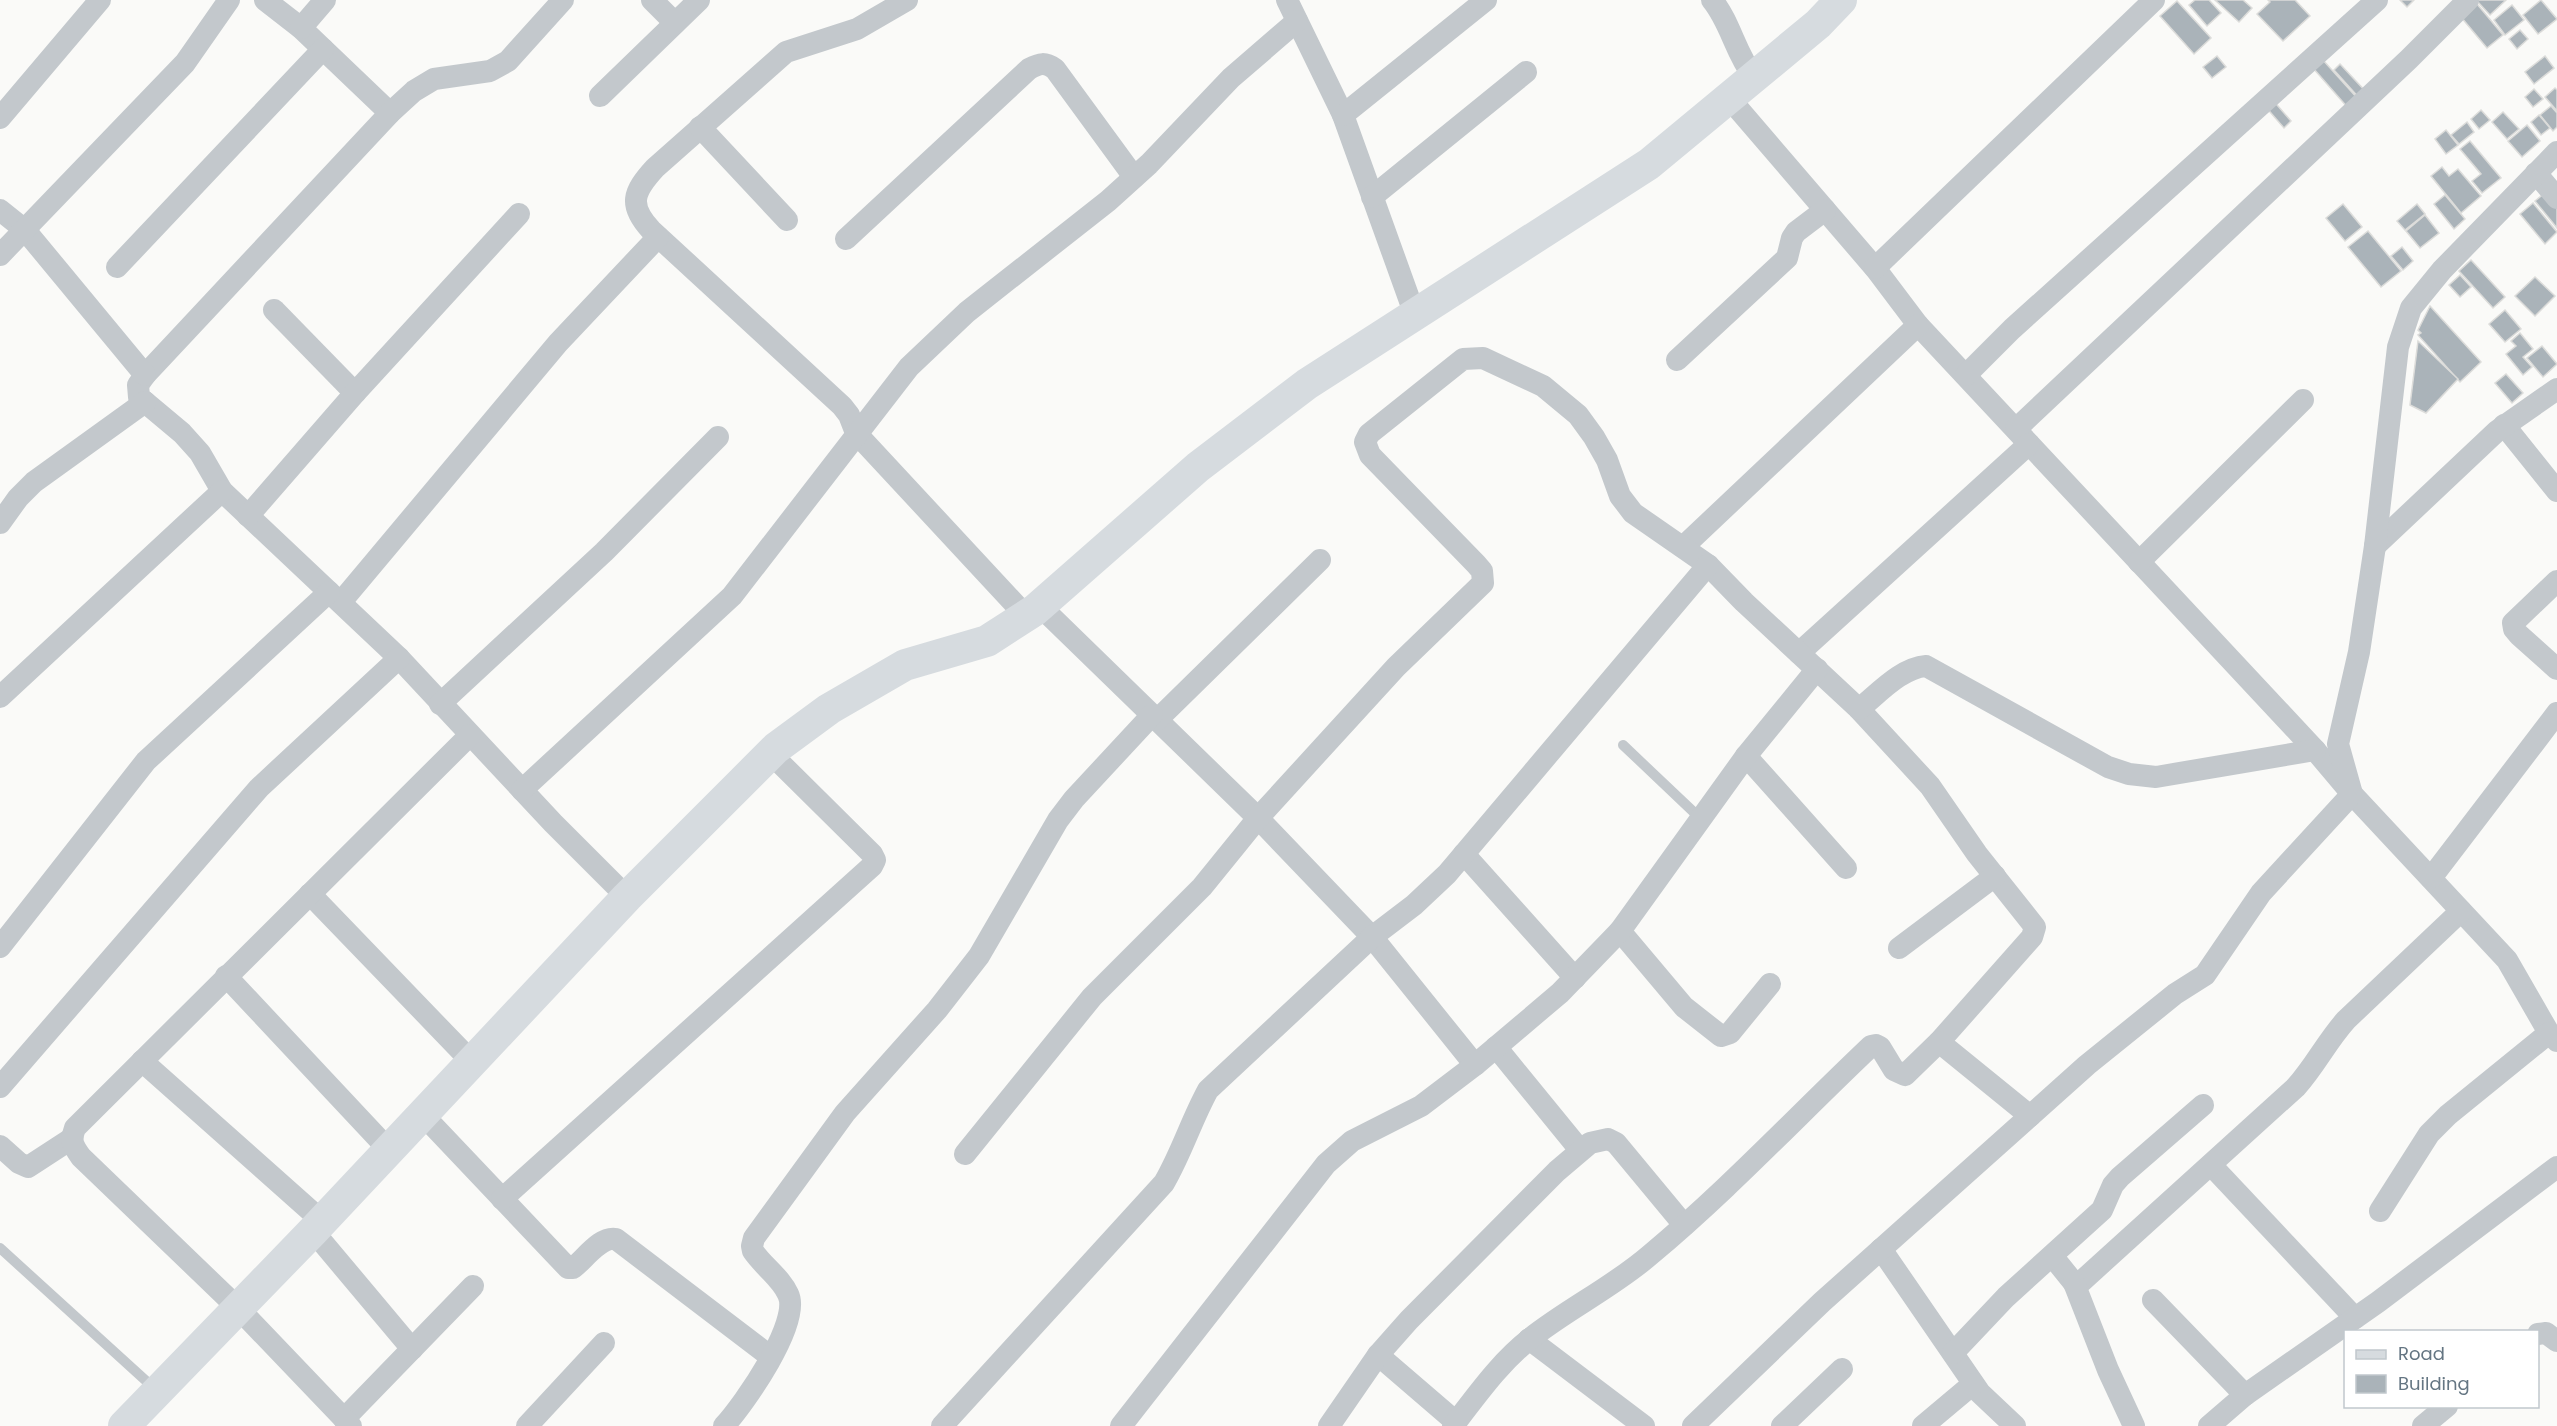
<svg xmlns="http://www.w3.org/2000/svg" width="2557" height="1426" viewBox="0 0 2557 1426" font-family="Poppins,sans-serif">
<style>
.building{fill:#aab3b9;stroke:#dcdcda;stroke-width:1.5}
.lines{fill:none;stroke-linecap:round;stroke-linejoin:round}
.lane{stroke:#c3c8cc;stroke-width:10}
.street{stroke:#c3c8cc;stroke-width:22}
.secondary{stroke:#d6dbdf;stroke-width:32}
</style>
<rect width="100%" height="100%" fill="#fafaf8"/>
<g class="building">
<path d="M2195,0H2209L2221,13L2207,26L2189,5Z"/>
<path d="M2215,0H2243L2252,8L2239,22Z"/>
<path d="M2268,0H2295L2310,16L2283,41L2257,14L2270,2Z"/>
<path d="M2400,0H2414L2407,7Z"/>
<path d="M2478,0H2506L2490,15L2477,1Z"/>
<path d="M2541,0L2557,19L2538,34L2523,15Z"/>
<path d="M2177,1L2211,38L2194,54L2160,16Z"/>
<path d="M2477,4L2503,35L2487,48L2461,17Z"/>
<path d="M2512,5L2524,20L2505,35L2494,20Z"/>
<path d="M2520,30L2528,39L2517,49L2509,39Z"/>
<path d="M2217,56L2226,67L2212,78L2203,67Z"/>
<path d="M2545,56L2554,68L2534,84L2525,72Z"/>
<path d="M2322,59L2359,100L2349,109L2313,68Z"/>
<path d="M2340,64L2368,94L2361,100L2334,70Z"/>
<path d="M2555,88L2557,90V111L2545,97Z"/>
<path d="M2534,89L2543,99L2533,107L2525,97Z"/>
<path d="M2271,98L2291,121L2284,128L2264,105Z"/>
<path d="M2551,106L2557,113V127L2553,131L2540,115Z"/>
<path d="M2481,110L2490,120L2479,129L2471,119Z"/>
<path d="M2503,112L2519,129L2507,139L2492,122Z"/>
<path d="M2539,115L2550,128L2541,135L2531,122Z"/>
<path d="M2467,122L2474,132L2459,144L2451,135Z"/>
<path d="M2527,125L2540,141L2522,157L2508,141Z"/>
<path d="M2446,130L2458,145L2446,154L2435,139Z"/>
<path d="M2470,141L2501,178L2482,193L2472,181L2481,174L2460,149Z"/>
<path d="M2442,167L2449,176L2458,169L2481,196L2461,213L2431,176Z"/>
<path d="M2546,192L2557,205V228L2535,201Z"/>
<path d="M2445,195L2465,219L2454,229L2434,204Z"/>
<path d="M2533,203L2557,232L2545,244L2520,214Z"/>
<path d="M2343,204L2362,227L2345,241L2326,218Z"/>
<path d="M2417,204L2425,214L2405,230L2397,221Z"/>
<path d="M2425,215L2439,233L2420,248L2406,231Z"/>
<path d="M2368,231L2401,271L2381,287L2348,247Z"/>
<path d="M2402,247L2413,261L2403,270L2391,256Z"/>
<path d="M2471,260L2505,297L2493,308L2459,271Z"/>
<path d="M2460,275L2471,287L2460,297L2449,285Z"/>
<path d="M2535,277L2555,296L2535,316L2515,296Z"/>
<path d="M2430,306L2481,362L2460,382L2418,335L2421,333L2418,330Z"/>
<path d="M2505,310L2521,329L2505,342L2489,324Z"/>
<path d="M2520,333L2533,349L2523,357L2532,367L2523,375L2506,354L2516,346L2511,341Z"/>
<path d="M2418,341L2458,379L2426,413L2410,405Z"/>
<path d="M2542,346L2557,364L2543,377L2527,358Z"/>
<path d="M2506,374L2523,393L2512,403L2495,383Z"/>
</g>
<g class="lines">
<g class="lane">
<path d="M1623,745L1701,819"/>
<path d="M0,1248L155,1389"/>
</g>
<g class="street">
<path d="M265,0L301,28L390,113"/>
<path d="M563,0L508,61L490,71L434,79L414,91L390,113L145,375L138,385L139,397L182,433L200,453L222,491L399,658L553,823L627,897"/>
<path d="M652,0L675,23"/>
<path d="M907,0L857,29L786,52L655,168C633,192 628,205 651,230L842,406L849,415L856,433L1026,616"/>
<path d="M1287,0L1343,115L1415,315"/>
<path d="M1712,0C1731,23 1735,53 1754,77"/>
<path d="M301,28L325,0"/>
<path d="M600,96L699,0"/>
<path d="M1729,98L1875,268L1918,325L2315,750L2352,794L2507,960L2549,1033L2557,1041"/>
<path d="M1343,115L1486,0"/>
<path d="M0,118L100,0"/>
<path d="M700,127L787,220"/>
<path d="M2536,173L2557,198"/>
<path d="M1372,197L1526,72"/>
<path d="M0,210L25,230L145,375"/>
<path d="M846,239L1029,69C1040,63 1045,62 1055,69L1134,177"/>
<path d="M0,255L185,63L229,0"/>
<path d="M117,267L323,49"/>
<path d="M1875,268L2154,0"/>
<path d="M274,310L355,393"/>
<path d="M1677,360L1787,258L1792,238L1796,232L1825,210"/>
<path d="M1966,375L2012,329L2377,0"/>
<path d="M2504,425L2557,491"/>
<path d="M2016,429L2409,59L2468,0"/>
<path d="M248,516L355,393L519,214"/>
<path d="M0,523L18,498L34,482L145,402"/>
<path d="M2375,546L2497,431L2557,389"/>
<path d="M1683,547L1918,325"/>
<path d="M2139,562L2303,400"/>
<path d="M2557,581L2513,623L2514,629L2519,635L2557,669"/>
<path d="M341,602L558,343L658,237"/>
<path d="M1040,606L1258,818L1372,937L1475,1065"/>
<path d="M1799,653L2029,444"/>
<path d="M0,697L222,491"/>
<path d="M440,704L604,552L718,437"/>
<path d="M1859,709L1930,786L1977,854L2035,927L2032,937L1939,1042"/>
<path d="M1157,720L1320,560"/>
<path d="M1746,756L1846,868"/>
<path d="M522,790L732,596L909,367L967,312L1108,201L1149,164L1231,78L1297,21"/>
<path d="M1464,854L1575,978"/>
<path d="M2431,878L2557,713"/>
<path d="M310,894L472,1062"/>
<path d="M1620,931L1684,1007L1721,1036L1730,1033L1770,984"/>
<path d="M0,947L146,761L329,592"/>
<path d="M1899,948L1995,876"/>
<path d="M226,976L389,1150"/>
<path d="M1496,1047L1580,1150"/>
<path d="M142,1061L322,1221"/>
<path d="M0,1087L259,788L399,658"/>
<path d="M423,1115L568,1268H573C585,1259 600,1236 616,1239L771,1357"/>
<path d="M0,1146L19,1163L28,1167L71,1139"/>
<path d="M965,1154L1092,997L1202,887L1258,818L1396,667L1483,583L1482,571L1476,564L1370,455L1365,442L1369,434L1463,359L1483,358L1543,386L1578,415L1594,437L1607,460L1620,496L1633,513L1708,565L1744,602L1859,709C1879,693 1901,668 1926,666L2108,767L2129,774L2156,777L2315,750"/>
<path d="M2211,1165L2355,1318"/>
<path d="M502,1199L872,866L875,860L872,854L770,753"/>
<path d="M2380,1211L2429,1134L2448,1115L2549,1033"/>
<path d="M313,1231L412,1349"/>
<path d="M1881,1249L1980,1393L2015,1426"/>
<path d="M2053,1257L2074,1283L2082,1281L2296,1087C2315,1066 2327,1041 2346,1020L2461,911"/>
<path d="M2074,1283L2108,1370L2134,1426"/>
<path d="M2153,1300L2245,1395"/>
<path d="M2538,1334L2546,1333L2557,1341"/>
<path d="M1529,1339L1644,1426"/>
<path d="M1953,1353L2006,1297L2102,1210L2113,1185L2120,1177L2203,1105"/>
<path d="M1378,1355L1456,1422"/>
<path d="M344,1419L473,1286"/>
<path d="M351,1426L238,1308L81,1157C73,1146 70,1141 75,1128L470,735"/>
<path d="M527,1426L604,1343"/>
<path d="M724,1426C744,1404 802,1322 788,1294C781,1278 763,1266 753,1251L752,1246L754,1238L845,1113L937,1010L979,956L1058,820L1074,799L1152,715"/>
<path d="M942,1426L1164,1183C1182,1152 1191,1121 1208,1090L1372,937L1414,905L1447,874L1708,565"/>
<path d="M1121,1426L1326,1164L1352,1141L1421,1106L1475,1065L1560,993L1620,931L1746,756L1817,669"/>
<path d="M1329,1426L1378,1355L1409,1320L1557,1171L1590,1143L1608,1139L1616,1143L1684,1225"/>
<path d="M1453,1426C1477,1395 1500,1362 1531,1338C1569,1308 1613,1287 1650,1255C1728,1190 1797,1116 1871,1046L1876,1045L1880,1047L1894,1070L1905,1075L1939,1042L2030,1116"/>
<path d="M1693,1426L1822,1302L2087,1065L2175,994L2205,975L2261,893L2352,794L2338,744L2359,652L2375,546L2398,347L2411,308L2442,270L2557,152"/>
<path d="M1782,1426L1842,1369"/>
<path d="M1923,1426L1973,1384"/>
<path d="M2209,1426L2245,1395L2378,1302L2557,1167"/>
<path d="M2423,1426L2447,1406"/>
</g>
<path class="secondary" d="M124,1426L313,1231L627,897L776,748L829,709L905,665L987,641L1035,610L1198,467L1307,384L1649,164L1818,24L1841,0"/>
</g>
<rect x="2344" y="1330" width="195" height="78" fill="#ffffff" stroke="#c1c8cd" stroke-width="1.5"/>
<rect x="2356" y="1350" width="30" height="9" fill="#d6dbdf" stroke="#c1c8cd" stroke-width="1.5"/>
<text x="2398" y="1360" font-size="18" fill="#657683">Road</text>
<rect x="2356" y="1375" width="30" height="18" fill="#aab3b9" stroke="#c1c8cd" stroke-width="1.5"/>
<text x="2398" y="1390" font-size="18" fill="#657683">Building</text>
</svg>
